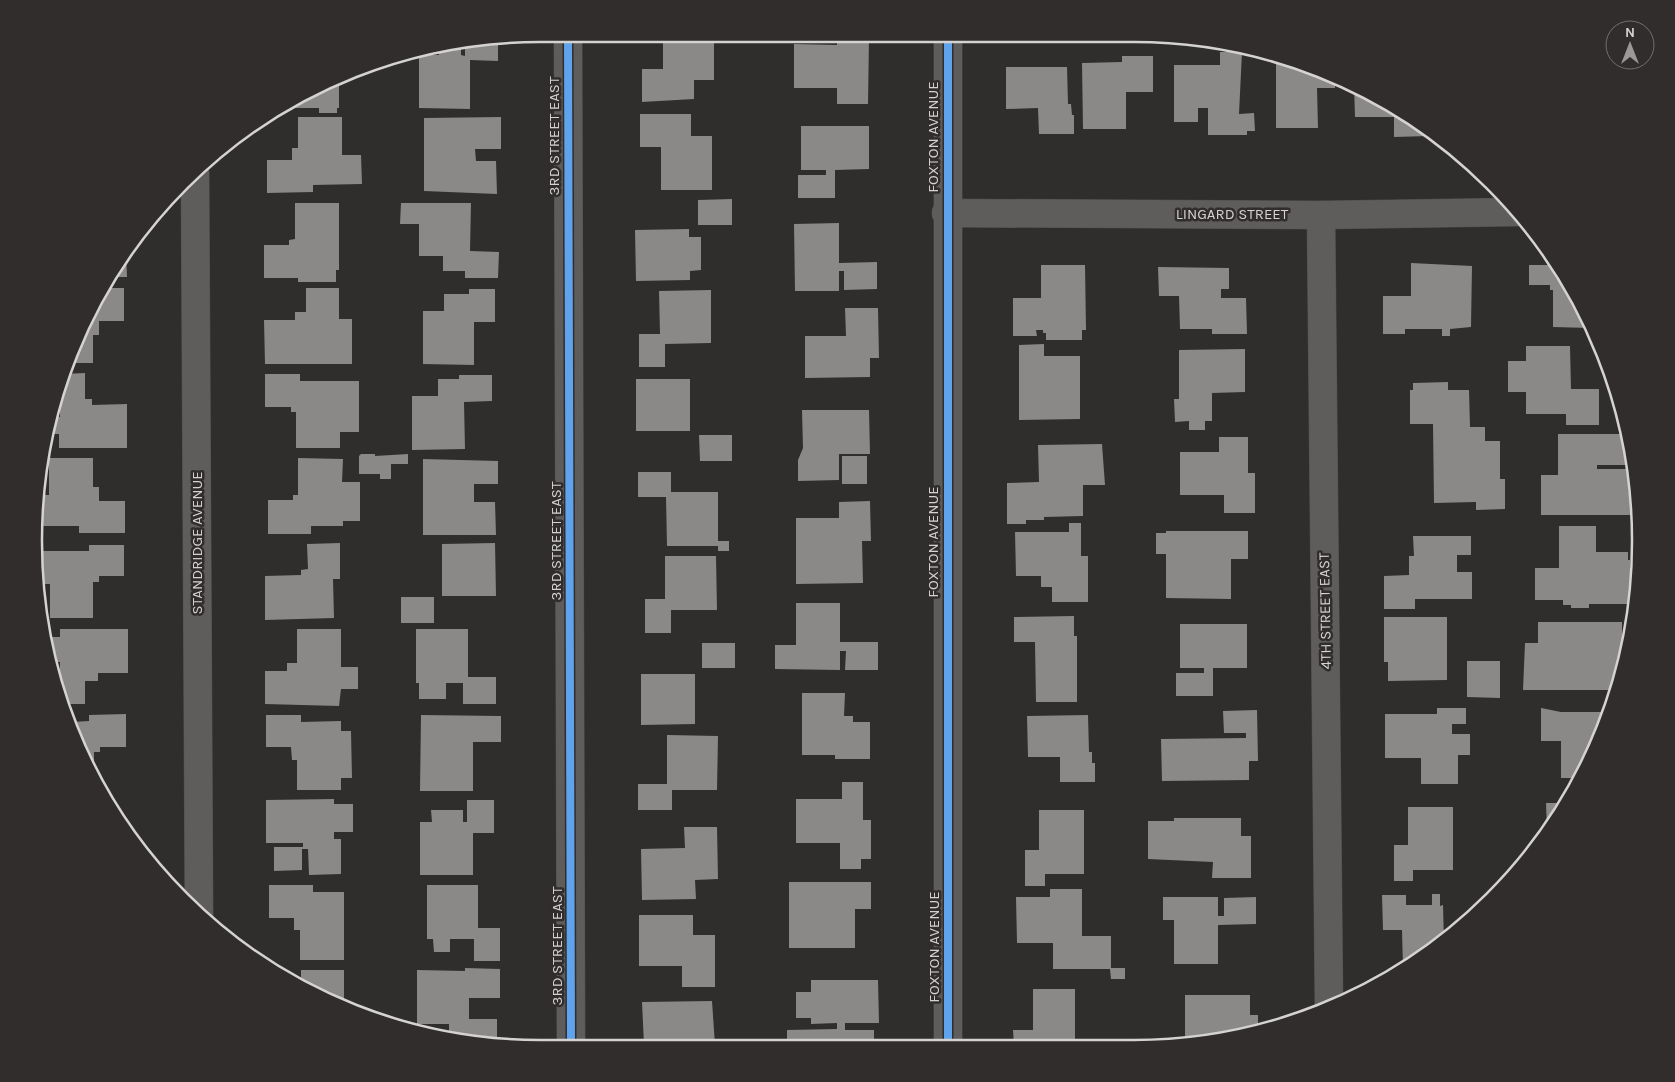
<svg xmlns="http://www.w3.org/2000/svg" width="1675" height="1082" viewBox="0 0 1675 1082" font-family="Karla,sans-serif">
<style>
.building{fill:#8a8988}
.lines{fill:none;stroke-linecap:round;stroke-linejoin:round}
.minor-casing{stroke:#4d4c4b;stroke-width:29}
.minor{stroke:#5e5d5c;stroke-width:28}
.cycleway-casing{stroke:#302d2c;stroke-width:11}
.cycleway{stroke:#60a3ed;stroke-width:8}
.labels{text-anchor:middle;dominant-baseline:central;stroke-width:5;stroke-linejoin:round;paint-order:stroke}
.street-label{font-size:15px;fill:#d4d3d2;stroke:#302d2c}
.rim{fill:none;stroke:#d4d3d2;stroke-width:2.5}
</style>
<rect width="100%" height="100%" fill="#2f2e2d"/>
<g class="building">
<path d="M475,38H498V61L470,60V109L419,108V55H439V46L461,41V55L465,56V40Z"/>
<path d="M663,38H714V80H694V99L642,102V69H663Z"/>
<path d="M837,38H869L868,104H837V88H794V44L837,45Z"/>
<path d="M1220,52H1242L1239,114L1254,113L1255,131H1247V135H1208V108H1198V122H1174V65H1220Z"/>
<path d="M1122,56H1153V92H1126V129H1083L1082,63L1122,62Z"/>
<path d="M1301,62L1335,76V88H1317L1318,128H1276V63Z"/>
<path d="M1006,67H1067L1068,104H1071L1072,115H1074V134H1039L1038,108L1006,109Z"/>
<path d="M339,80V108H337V113H319V108H295V102Z"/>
<path d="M1354,84L1429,134V136L1394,137V117H1355Z"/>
<path d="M640,114H691V136H712V190H661V147H640Z"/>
<path d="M298,117H342V155H361L362,184L313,185V192L267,193V160H292V148H298Z"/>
<path d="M501,117V149H475L476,161H496L497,194L424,191V118Z"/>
<path d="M801,126H869V169L835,170V198H798V175H826V170H801Z"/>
<path d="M732,199V225H698V200Z"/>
<path d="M295,203H339V270H336V282H298V278H264V245H289V240L295,239Z"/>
<path d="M401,203H471L470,251L499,252L498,278H465V271H443V256H419V224H400Z"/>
<path d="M839,223V263L877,262V289L844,290V271H839V291H795L794,224Z"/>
<path d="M689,229V237H701V270L690,271V280L636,281L635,230Z"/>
<path d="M126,250L127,277H109Z"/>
<path d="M1553,262H1555L1589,316L1594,331H1590V328L1553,327V290H1550V285H1529V265H1553Z"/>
<path d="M1411,263L1472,266L1471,327L1450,329V336H1442V329H1405V334H1383V296H1411Z"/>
<path d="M1041,265H1085L1086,330H1082V340H1046V333H1043V330H1036L1037,336H1013V298H1041Z"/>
<path d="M1158,267L1229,268V289H1221V298H1246L1247,334H1212V329H1180L1179,296H1159Z"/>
<path d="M101,288H124V321H99V335H93V363H67Z"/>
<path d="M306,288H339V319H352V364H265L264,320H295V312H306Z"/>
<path d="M469,289H495V322H474V365L423,364V311H444V294H469Z"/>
<path d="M711,290V343L665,344V367H639V334H660L659,291Z"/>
<path d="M845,308H878L879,358H870V377L805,378V336H846Z"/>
<path d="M1044,344V356H1080V419L1019,420V345Z"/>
<path d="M1526,346H1570L1571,389H1599V425H1566V414H1526V392H1508V361H1526Z"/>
<path d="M1245,349V392L1212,393V421H1205V430H1189V421L1175,422L1174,399H1179V350Z"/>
<path d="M85,373V399H92V405L127,404V448H59V434H49L53,417H60V410H54L63,374Z"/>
<path d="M265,374H300V381H359V432H340V448H296V412H291V407H265Z"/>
<path d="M459,375H492V401L464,402L465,449L412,450V396H438V379H459Z"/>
<rect x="636" y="379" width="54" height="52"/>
<path d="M1448,382V390H1469L1470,427H1485V441H1500V479H1505V509L1476,510V502L1434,503L1433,424H1410V390H1413V383Z"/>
<path d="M802,410H869L870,454H839V480L798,481V460L803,448Z"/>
<path d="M1558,434H1628L1630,465H1597V469H1630V515H1541V475H1558Z"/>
<path d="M699,435H732V461H700Z"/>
<path d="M1219,437H1248V473H1255V513H1224V495H1180V452H1219Z"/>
<path d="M1102,444L1105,485H1083V516L1044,517V520H1026V524H1007V483L1039,482L1038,445Z"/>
<path d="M361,454H375V456L408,454V464H391V479H380V474H359V456Z"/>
<rect x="842" y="456" width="25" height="28"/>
<path d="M49,458H93V487H99V501H125V533H79V526H35L37,495H49Z"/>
<path d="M298,458L343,459L342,482H360V521H343V526H311V534H268V500H293V495H298Z"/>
<path d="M423,459L498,461V484H474V502H495L496,535H423Z"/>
<path d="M638,472H671V492H718V541H729V551H718V546H667L666,497H638Z"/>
<path d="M870,501L871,541H862L863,583L796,584V518H839V502Z"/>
<path d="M1069,523H1081V556H1088V602H1052V587H1041V576H1016L1015,532H1069Z"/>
<path d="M1559,526H1596V552H1628V560H1630V604H1589V608H1571V605H1563V600H1535V568H1559Z"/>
<path d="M1166,531H1248V559H1231V599L1166,598V554H1156V533H1166Z"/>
<path d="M1413,536H1471V555H1457V572H1472V599H1415V609H1384V576L1409,575V556H1414Z"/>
<path d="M340,543V579H333L334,618L265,620V576L301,575V570L308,569L307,544Z"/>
<path d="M495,543L496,596H442V544Z"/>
<path d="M89,545H124V576H99V582H93V618H50V584H36L35,551H89Z"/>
<path d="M665,556H716L717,610H671V633H645V599H665Z"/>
<rect x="401" y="597" width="33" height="26"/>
<path d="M796,603H840V642H878V670H845L846,651H840V670L775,669V645H796Z"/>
<path d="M1074,616V636H1077V702H1036L1035,642H1014V617Z"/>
<path d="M1384,617H1447V680L1388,681V662H1384Z"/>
<path d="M1538,622H1622V657H1624V662L1618,690H1523L1525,643H1538Z"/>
<path d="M1180,624H1247V668H1213V696H1176V673H1204V668H1180Z"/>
<path d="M60,629H128V673H98V681H85V704H64L53,677V669H60V662H50V637H60Z"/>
<path d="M297,629H341V667H358V689H341L339,706L265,704V671H287V663H297Z"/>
<path d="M416,629H468V677H496V704H463V683H446V699H419V683H416Z"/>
<rect x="702" y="643" width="33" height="25"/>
<path d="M1467,661H1500V698L1467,697Z"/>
<path d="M641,674H695V724L641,725Z"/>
<path d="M802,693H845L844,716H853V722H870V759H835V755H802Z"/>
<path d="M1437,708H1466V724H1452V734H1470V755H1458V784H1421V758H1385V714H1437Z"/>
<path d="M1541,708L1561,712H1603V730L1581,778H1561V741H1541Z"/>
<path d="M1257,710L1258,761H1249V780L1162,781L1161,739L1246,738V733H1224L1223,711Z"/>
<path d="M126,714V747H100V752H94V776L72,722L89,721V715Z"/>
<path d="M266,715H301V722L341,721V731H351L352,778H341V790H297V760H292L291,747H266Z"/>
<path d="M421,715L501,716V742H473V791H420Z"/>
<path d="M1088,715L1089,752H1092V763H1095V782H1060V757H1028L1027,716Z"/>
<path d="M667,735L718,736L717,790H672V810H638V784H667Z"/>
<path d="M842,782H863V820H871V859H861V869H840V843H796V799H842Z"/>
<path d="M334,799V804H353V832H334V839H341V874L309,875L308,849H302V870L274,871V847H303V843H266V800Z"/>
<path d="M467,800H494V833H473V875H420V822H432L431,810H463V822H467Z"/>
<path d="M1546,803H1567L1547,831Z"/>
<path d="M1408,807H1453V870H1413V881H1394V845H1408Z"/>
<path d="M1039,810H1084V874H1045V886H1025V850H1039Z"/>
<path d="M1174,818H1241V836H1251V878H1212L1213,862L1148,859V821H1174Z"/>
<path d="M684,827H717L718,879L695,880L696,899L642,900L641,849L685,848Z"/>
<path d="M789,882H871V909H855V948H789Z"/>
<path d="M269,885H313V892H344V960H300V930H294V918H269Z"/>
<path d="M427,885H478V928H500V961H474V939H450V952H434L433,939H427Z"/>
<path d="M1050,889H1082V936H1111V968H1125V979H1111L1110,969H1053V943H1017L1016,897H1050Z"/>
<path d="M1432,894H1440V906L1443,905L1444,943L1403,968L1402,930H1383L1382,895H1406V905H1432Z"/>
<path d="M1163,897H1218V916H1224V898L1256,897V924L1218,925V964H1174V920H1163Z"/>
<path d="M639,915H693V935H715V987H682V966H639Z"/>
<path d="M465,968L500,969V998H469V1019H497V1044H475L449,1037V1024H417V970L465,971Z"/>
<path d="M301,970H344V1008L301,987Z"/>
<path d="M811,980H878L879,1023H845V1030H874V1046L787,1045V1030L837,1029V1023L811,1024V1018H796V992H811Z"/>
<path d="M1033,989H1075V1047L1014,1046L1013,1030H1033Z"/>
<path d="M1185,995H1250V1015H1258V1032L1185,1044Z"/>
<path d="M712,1001L715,1045H644L642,1002Z"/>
</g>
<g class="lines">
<defs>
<g id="minor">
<path d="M568,38L571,1044"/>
<path d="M948,38V1046"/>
<path d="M195,172L199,915"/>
<path d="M946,213L1321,215L1517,212"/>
<path d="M1321,215L1329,1007"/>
</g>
</defs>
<use href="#minor" class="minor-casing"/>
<use href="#minor" class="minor"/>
<defs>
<g id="cycleway">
<path d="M568,38L571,1044"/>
<path d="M948,38V1046"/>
</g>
</defs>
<use href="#cycleway" class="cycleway-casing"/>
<use href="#cycleway" class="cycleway"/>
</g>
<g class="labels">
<g class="street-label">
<text transform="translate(554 136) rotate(-90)">3RD STREET EAST</text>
<text transform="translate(933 137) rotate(-90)">FOXTON AVENUE</text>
<text x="1232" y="214">LINGARD STREET</text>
<text transform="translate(556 541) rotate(-90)">3RD STREET EAST</text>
<text transform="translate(933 542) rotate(-90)">FOXTON AVENUE</text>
<text transform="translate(197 543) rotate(-90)">STANDRIDGE AVENUE</text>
<text transform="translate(1325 611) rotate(-91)">4TH STREET EAST</text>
<text transform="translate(557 946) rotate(-90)">3RD STREET EAST</text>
<text transform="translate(934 947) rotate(-90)">FOXTON AVENUE</text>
</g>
</g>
<path d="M0 0H1675V1082H0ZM540 42H1134A498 498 0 0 1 1632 540V542A498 498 0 0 1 1134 1040H540A498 498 0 0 1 42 542V540A498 498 0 0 1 540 42Z" fill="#302d2c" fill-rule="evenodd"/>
<path class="rim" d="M540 42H1134A498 498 0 0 1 1632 540V542A498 498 0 0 1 1134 1040H540A498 498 0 0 1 42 542V540A498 498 0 0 1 540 42Z"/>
<g transform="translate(1630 45)"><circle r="24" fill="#302d2c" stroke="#726f6e"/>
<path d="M0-4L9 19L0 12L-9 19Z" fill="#9a9998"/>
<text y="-8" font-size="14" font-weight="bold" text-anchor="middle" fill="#d4d3d2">N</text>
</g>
</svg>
